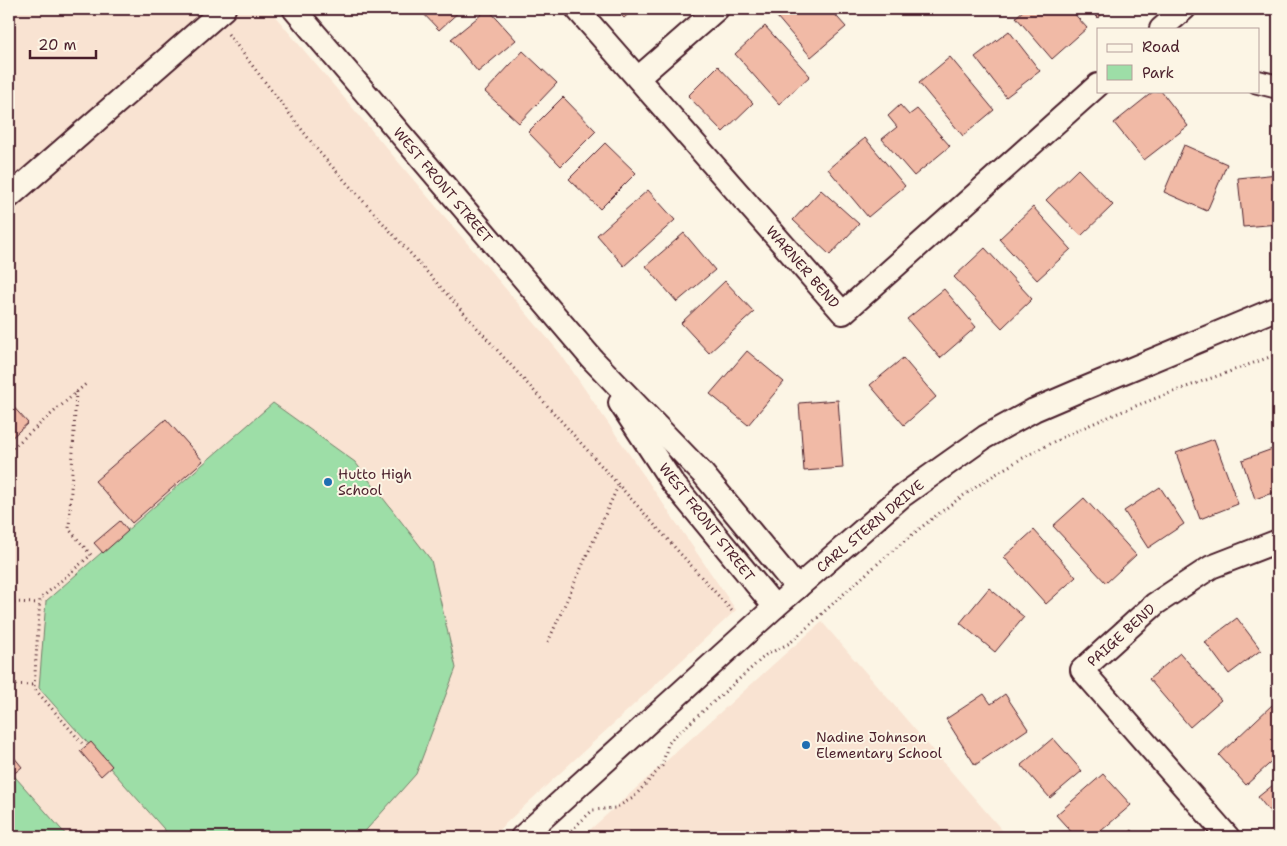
<svg xmlns="http://www.w3.org/2000/svg" width="1287" height="846" viewBox="0 0 1287 846" font-family="'Shantell Sans',sans-serif">
<style>
.built{fill:#f9e3d2}
.green{fill:#9ddea7;stroke:#747e69}
.building{fill:#f1baa6;stroke:#4a1f2b}
.lines{fill:none;stroke-linecap:round;stroke-linejoin:round}
.minor-casing{stroke:#4a1f2b;stroke-width:26}
.path{stroke:#4a1f2b;stroke-width:3;stroke-dasharray:1 4;stroke-linecap:butt}
.minor{stroke:#fcf5e5;stroke-width:22}
.poi-dot{fill:#1f6fb2;stroke:#fcf5e5;stroke-width:2}
.labels{text-anchor:middle;dominant-baseline:central;stroke-width:4;stroke-linejoin:round;paint-order:stroke}
.street-label{font-size:14px;fill:#4a1f2b;stroke:#fcf5e5}
.poi-label{font-size:14px;fill:#4a1f2b;stroke:#fcf5e5;text-anchor:start}
</style>
<rect width="100%" height="100%" fill="#fcf5e5"/>
<filter id="ink" filterUnits="userSpaceOnUse"><feTurbulence type="fractalNoise" baseFrequency=".02" numOctaves="2"/><feDisplacementMap in="SourceGraphic" scale="10" xChannelSelector="R" yChannelSelector="G"/><feConvolveMatrix kernelMatrix="1 2 1 2 8 2 1 2 1" color-interpolation-filters="sRGB"/></filter>
<g filter="url(#ink)">
<g class="built">
<path d="M9,9H269L560,353L736,610L491,837H9Z"/>
<path d="M822,622L1008,837H582L786,653Z"/>
</g>
<g class="green">
<path d="M273,403L355,462L431,560L456,668L416,774L360,837H171L39,688L46,601Z"/>
<path d="M9,770L68,837H9Z"/>
</g>
<g class="building">
<path d="M419,9H462L439,30Z"/>
<path d="M488,9L516,40L478,72L451,39Z"/>
<path d="M615,9H634L624,18Z"/>
<path d="M787,9H830L846,27L811,57L777,17Z"/>
<path d="M1025,9H1070L1087,28L1052,59L1016,17Z"/>
<path d="M1089,9H1108L1098,18Z"/>
<path d="M765,26L810,76L779,104L735,54Z"/>
<path d="M1009,31L1040,71L1006,97L975,57Z"/>
<path d="M523,51L557,83L519,123L485,92Z"/>
<path d="M950,57L994,110L963,136L919,83Z"/>
<path d="M718,66L753,103L723,132L688,96Z"/>
<path d="M1154,91H1161L1188,126L1144,160L1114,123Z"/>
<path d="M563,97L596,131L561,166L528,132Z"/>
<path d="M900,105L909,115L917,109L950,146L914,176L882,139L897,127L888,116Z"/>
<path d="M865,138L905,186L868,217L828,169Z"/>
<path d="M605,143L636,173L600,209L569,179Z"/>
<path d="M1184,145L1227,164L1207,211L1164,192Z"/>
<path d="M1078,169L1113,205L1081,236L1046,200Z"/>
<path d="M1278,174V224L1243,227L1238,178Z"/>
<path d="M648,190L675,220L624,266L597,235Z"/>
<path d="M821,190L859,224L830,255L793,220Z"/>
<path d="M1033,207L1071,249L1037,280L999,239Z"/>
<path d="M684,233L715,270L677,302L646,266Z"/>
<path d="M985,248L1032,299L1002,328L954,277Z"/>
<path d="M725,281L754,312L709,353L681,323Z"/>
<path d="M944,289L976,327L940,358L907,319Z"/>
<path d="M747,351L784,382L748,425L710,394Z"/>
<path d="M903,358L936,397L904,425L870,385Z"/>
<path d="M838,400L843,468L804,471L799,403Z"/>
<path d="M9,402L28,423L9,440Z"/>
<path d="M166,419L203,461L132,523L95,481Z"/>
<path d="M1214,439L1238,504L1200,519L1176,453Z"/>
<path d="M1278,447V491L1255,499L1242,460Z"/>
<path d="M1160,487L1184,524L1148,548L1124,511Z"/>
<path d="M1084,498L1136,555L1106,583L1053,526Z"/>
<path d="M120,521L128,531L103,553L94,543Z"/>
<path d="M1034,530L1076,577L1046,604L1004,557Z"/>
<path d="M989,588L1024,617L995,652L960,623Z"/>
<path d="M1237,618L1261,650L1229,674L1205,642Z"/>
<path d="M1180,653L1221,700L1190,727L1149,679Z"/>
<path d="M984,694L991,704L1005,694L1028,729L975,765L946,719Z"/>
<path d="M1272,705L1278,712V756L1246,785L1219,755Z"/>
<path d="M1053,738L1082,771L1050,798L1021,765Z"/>
<path d="M91,742L112,766L101,776L80,751Z"/>
<path d="M9,751L22,767L11,776L9,773Z"/>
<path d="M1103,774L1131,805L1094,837H1076L1056,815Z"/>
<path d="M1278,781V822L1258,797Z"/>
<path d="M1132,830L1138,837H1123Z"/>
</g>
<g class="lines">
<defs>
<g id="minor">
<path d="M294,9L593,360L703,474L797,588"/>
<path d="M577,9L843,313L1098,85"/>
<path d="M1161,29L1184,9"/>
<path d="M638,78L717,9"/>
<path d="M1258,82L1278,87"/>
<path d="M9,197L224,9"/>
<path d="M620,403L672,482L775,607"/>
<path d="M522,837L775,607L902,496L985,437L1034,410L1083,389L1278,308"/>
<path d="M1228,837L1082,670L1155,604L1211,567L1278,541"/>
</g>
</defs>
<use href="#minor" class="minor-casing"/>
<g class="path">
<path d="M228,34L319,152L732,611"/>
<path d="M76,392L69,529L91,555L40,599L34,688L82,743"/>
<path d="M9,451L87,383"/>
<path d="M9,602L39,603"/>
<path d="M548,642L618,486"/>
<path d="M9,676H12V684L34,685"/>
<path d="M564,837L593,810L615,808L633,798L662,766L668,744L673,738L766,655L790,643C859,580 928,514 1009,466C1093,416 1187,388 1278,354"/>
</g>
<use href="#minor" class="minor"/>
</g>
</g>
<g class="poi-dot">
<circle cx="328" cy="482" r="5"/>
<circle cx="806" cy="745" r="5"/>
</g>
<g class="labels">
<g class="street-label">
<text transform="translate(443 185) rotate(50)">WEST FRONT STREET</text>
<text transform="translate(803 267) rotate(49)">WARNER BEND</text>
<text transform="translate(707 522) rotate(52)">WEST FRONT STREET</text>
<text transform="translate(870 526) rotate(-40)">CARL STERN DRIVE</text>
<text transform="translate(1121 635) rotate(-42)">PAIGE BEND</text>
</g>
<g class="poi-label">
<text x="338" y="474">Hutto High<tspan x="338" dy="16">School</tspan></text>
<text x="816" y="737">Nadine Johnson<tspan x="816" dy="16">Elementary School</tspan></text>
</g>
</g>
<rect width="1287" height="846" fill="none" stroke="#fcf5e5" stroke-width="30"/>
<rect x="15" y="15" width="1257" height="816" fill="none" stroke="#4a1f2b" stroke-width="2" filter="url(#ink)"/>
<rect x="1097" y="28" width="162" height="65" fill="#fcf5e5" stroke="#b59f9b"/>
<rect x="1107" y="44" width="25" height="8" fill="#fcf5e5" stroke="#b59f9b"/>
<text x="1142" y="52" font-size="15" fill="#4a1f2b">Road</text>
<rect x="1107" y="65" width="25" height="15" fill="#9ddea7" stroke="#b59f9b"/>
<text x="1142" y="78" font-size="15" fill="#4a1f2b">Park</text>
<path d="M30 50v8h66v-8" fill="none" stroke="#4a1f2b" stroke-width="2.5"/>
<text x="38" y="50" font-size="15" fill="#4a1f2b" stroke="#fcf5e5" stroke-width="4" paint-order="stroke">20 m</text>
</svg>
